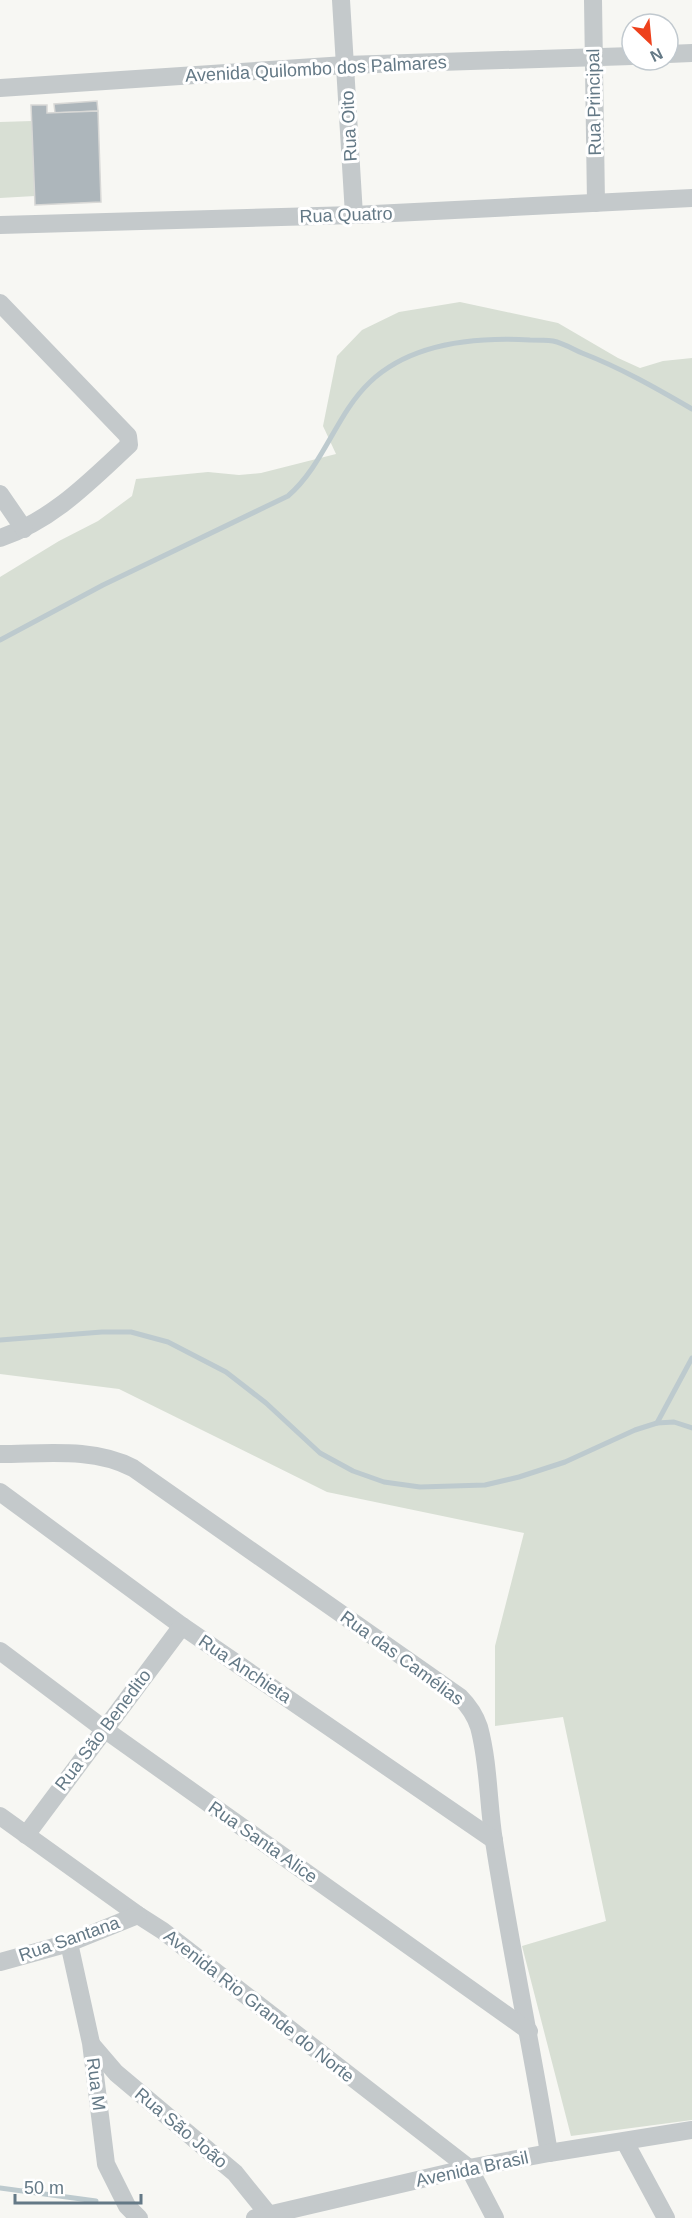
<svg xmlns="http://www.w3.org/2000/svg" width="692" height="2218" viewBox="0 0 692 2218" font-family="Arial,sans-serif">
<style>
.green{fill:#d8dfd4}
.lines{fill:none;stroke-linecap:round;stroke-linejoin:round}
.stream{stroke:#bdcace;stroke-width:5}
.building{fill:#adb6bb;stroke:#d8d8d6;stroke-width:1.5}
.minor{stroke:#c4c9cb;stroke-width:18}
.labels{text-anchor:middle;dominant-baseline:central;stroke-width:6;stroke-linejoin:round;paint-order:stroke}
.street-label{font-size:18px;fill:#647986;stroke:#fff}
</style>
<rect width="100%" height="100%" fill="#f7f7f3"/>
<g class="green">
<path d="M32,121L35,196L0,198V122Z"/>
<path d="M460,302L558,323L618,358L640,368L663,361L692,358V2120L571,2136L522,1946L606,1921L563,1717L495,1726V1646L524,1533L327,1492L119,1389L0,1374V577L59,541L98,521L132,496L136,479L208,472L239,475L261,473L336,454L323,426L337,356L362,330L399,312Z"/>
</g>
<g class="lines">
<g class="stream">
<path d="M0,640L103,585L288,496C324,465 336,414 370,382C411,343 476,337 530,340C537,340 545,340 553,341C563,343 573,349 582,353C621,368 656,388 692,409"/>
<path d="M0,1340L102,1332H131L168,1342L226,1372L266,1403L320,1453L353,1471L384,1482L420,1487L485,1485L519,1477L565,1462L635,1430L657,1423L674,1422L692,1428"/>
<path d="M657,1423L692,1358"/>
<path d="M0,2188L96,2201"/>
</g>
</g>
<g class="building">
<path d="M97,101L98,111L55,113L54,104Z"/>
<path d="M31,105H47V113L98,111L101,202L35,205Z"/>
</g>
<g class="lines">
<g class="minor">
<path d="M341,0L354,215"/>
<path d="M593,0L596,203"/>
<path d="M668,54L692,53"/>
<path d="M0,88L345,65L632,56"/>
<path d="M0,225L354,215L692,198"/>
<path d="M0,303L128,436L129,445C89,482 53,520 0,538"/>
<path d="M0,494L24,529"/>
<path d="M0,1454C44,1454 93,1447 133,1468L460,1697C469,1706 475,1715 479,1727C489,1764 488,1804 494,1841C510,1945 532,2049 549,2153"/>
<path d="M0,1492L182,1626L494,1840"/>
<path d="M0,1651L104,1729L529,2031"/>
<path d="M0,1816L138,1915L163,1931L469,2168L495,2218"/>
<path d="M26,1835L182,1626"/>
<path d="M69,1943L91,2043L106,2164L127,2206L139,2218"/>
<path d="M0,1962L69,1943L138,1915"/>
<path d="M92,2045L116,2073L235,2173L269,2215"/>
<path d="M625,2142L666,2218"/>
<path d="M255,2218L469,2168L549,2153L692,2130"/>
</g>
</g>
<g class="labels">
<g class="street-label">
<text transform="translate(316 69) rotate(-3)">Avenida Quilombo dos Palmares</text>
<text transform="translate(594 102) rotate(-91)">Rua Principal</text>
<text transform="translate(349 126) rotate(-93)">Rua Oito</text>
<text transform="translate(346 215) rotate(-2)">Rua Quatro</text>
<text transform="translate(402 1658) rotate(36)">Rua das Camélias</text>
<text transform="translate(245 1669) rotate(34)">Rua Anchieta</text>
<text transform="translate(103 1730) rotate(-53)">Rua São Benedito</text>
<text transform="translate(263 1842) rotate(35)">Rua Santa Alice</text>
<text transform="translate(69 1939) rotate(-19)">Rua Santana</text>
<text transform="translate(259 2006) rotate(38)">Avenida Rio Grande do Norte</text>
<text transform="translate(96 2084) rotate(83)">Rua M</text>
<text transform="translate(181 2128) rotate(40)">Rua São João</text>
<text transform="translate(472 2169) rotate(-12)">Avenida Brasil</text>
</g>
</g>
<g transform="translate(650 42) rotate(154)"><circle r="28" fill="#ffffff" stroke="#c1c9cf" stroke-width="1.5"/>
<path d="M0-4.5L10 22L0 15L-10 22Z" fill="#ee411c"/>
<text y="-9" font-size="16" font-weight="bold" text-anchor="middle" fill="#647986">N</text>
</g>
<path d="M15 2194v9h126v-9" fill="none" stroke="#647986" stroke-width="3"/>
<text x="24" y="2194" font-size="18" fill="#647986" stroke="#ffffff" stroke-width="4.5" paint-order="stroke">50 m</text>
</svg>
